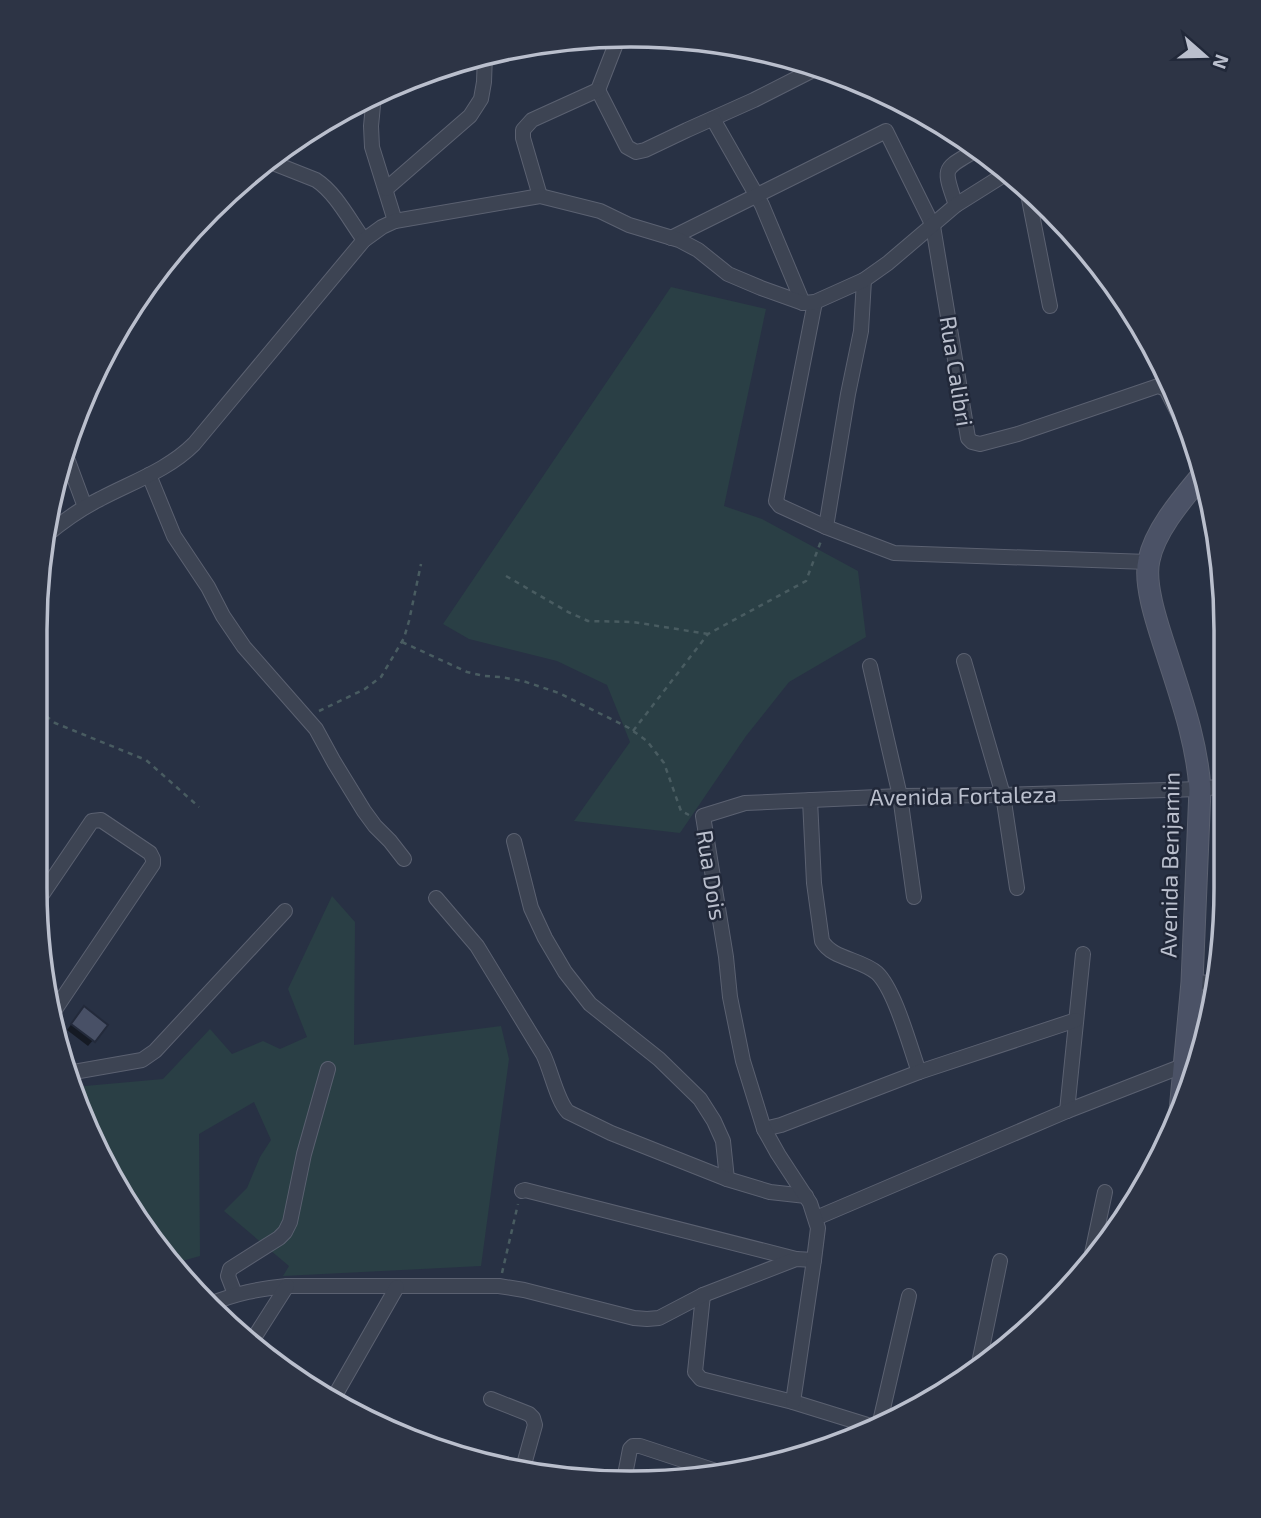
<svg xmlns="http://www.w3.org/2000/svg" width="1261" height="1518" viewBox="0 0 1261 1518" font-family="'Exo 2',sans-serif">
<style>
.green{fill:#2a3f45}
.shadow{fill:#0007}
.building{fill:#485066;stroke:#232a3b;stroke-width:2}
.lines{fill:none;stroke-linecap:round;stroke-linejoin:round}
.street-casing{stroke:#5b6171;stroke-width:16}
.secondary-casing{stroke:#5b6171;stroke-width:23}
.path{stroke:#495c61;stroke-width:2.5;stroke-dasharray:5 5;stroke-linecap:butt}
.street{stroke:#3d4453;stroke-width:14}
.secondary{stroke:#4b5266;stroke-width:21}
.labels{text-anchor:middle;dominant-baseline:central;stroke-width:5;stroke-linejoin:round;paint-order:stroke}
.street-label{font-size:23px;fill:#babfcd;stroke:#212839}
.rim{fill:none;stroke:#babfcd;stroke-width:3.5}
</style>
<rect width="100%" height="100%" fill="#283144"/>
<g class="green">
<path d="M671,287L766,309L724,506L762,519L858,571L866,637L789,682L746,736L680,833L574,821L630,742L607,685L557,661L469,639L443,624Z"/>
<path d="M332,896L355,922L354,1045L501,1026L509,1059L481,1266L283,1276L289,1266L224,1211L247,1188L260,1157L271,1140L254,1102L199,1134L200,1256L171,1264L115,1185L74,1087L163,1079L210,1029L232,1054L263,1041L280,1049L307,1037L288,989Z"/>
</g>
<path class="shadow" d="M79,1014L106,1025L88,1046L67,1030Z"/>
<path class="building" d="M84,1006L108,1025L95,1042L71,1024Z"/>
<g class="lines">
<defs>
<g id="street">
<path d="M598,90L627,147L636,152L645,150L687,130L754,100L817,68"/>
<path d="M598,90L619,36"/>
<path d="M374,95L371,126L372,147L395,221"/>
<path d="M713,119L762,205L803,303"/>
<path d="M268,161L316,180C336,193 350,221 364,240"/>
<path d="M386,189L470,116L481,99L484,82L485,55"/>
<path d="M1027,189L1050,306"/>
<path d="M540,196L523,138V130L532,120L598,90"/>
<path d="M956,205C942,165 943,170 978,149"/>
<path d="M671,238L886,131L933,226L968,438L972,442L980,444L1018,434L1158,386L1166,389L1192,440"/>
<path d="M864,280L861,331L848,394L826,527L894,553L1148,562"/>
<path d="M815,302L776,501L780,506L826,527"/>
<path d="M68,461L85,507"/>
<path d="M149,475L174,536L208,587L223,616L244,647L316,729L334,762L364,811L375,826L390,841L404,859"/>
<path d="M45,536C62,522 80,509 100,499C132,482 168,470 194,444L364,240L382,227L395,221L540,196L600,211L629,225L679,240L698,250L728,274L761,288L803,303L815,302L864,280L888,263L956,205L1007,173"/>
<path d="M964,661L1003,795L1017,888"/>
<path d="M870,666L900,796L914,897"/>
<path d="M810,800L814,883L822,941C832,959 861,959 877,973C895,990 910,1047 919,1072"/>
<path d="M514,841L531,908L545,938L565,972L590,1004L659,1059L700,1099L714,1121L723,1141L727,1179"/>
<path d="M436,898L477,946L543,1054C551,1070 557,1101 568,1112L611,1133L727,1179L770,1192L806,1196"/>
<path d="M37,902L92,821L101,820L150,853L153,859V864L52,1014"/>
<path d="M1192,982L1214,983"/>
<path d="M68,1073L142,1060L155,1051L285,911"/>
<path d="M1067,1111L1083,954"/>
<path d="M764,1129L781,1125L919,1072L1076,1020"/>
<path d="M522,1191L525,1190L796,1259"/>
<path d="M816,1218L1067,1111L1185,1065"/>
<path d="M1090,1263L1105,1192"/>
<path d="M235,1294L228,1276L230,1269L279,1238L285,1232L290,1222L304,1154L328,1069"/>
<path d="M703,1295L695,1372L701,1379L793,1402L877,1428"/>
<path d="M210,1304C237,1293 258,1289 287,1286H499L524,1290L634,1318L647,1319L659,1318L703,1295L796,1259L814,1260"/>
<path d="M252,1341L287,1286"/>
<path d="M978,1368L1000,1261"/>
<path d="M333,1399L397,1287"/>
<path d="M491,1399L529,1414L533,1418L535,1425L523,1468"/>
<path d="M793,1402L814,1260L818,1228L810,1203L778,1154L764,1129L743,1061L730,997L726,957L703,816L745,803L900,796L1003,795L1200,789L1225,786"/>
<path d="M879,1426L909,1296"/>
<path d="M624,1480L630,1449L633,1446H640L722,1473"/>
</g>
<path id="secondary" d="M1180,1111L1192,982L1200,789C1197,742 1181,698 1167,654C1159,629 1143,585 1149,560C1155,530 1183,498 1202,475"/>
</defs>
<use href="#street" class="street-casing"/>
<use href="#secondary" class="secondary-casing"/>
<g class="path">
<path d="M506,576L568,612L588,621L633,622L708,634"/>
<path d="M402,642L467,672L484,676L500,677L523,681L559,693L629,728L647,741L664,763L681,811L689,815"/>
<path d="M38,710L55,723L146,760L199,807"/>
<path d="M319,711L365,689L381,677L404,638L409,621L421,564"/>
<path d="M633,731L708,634L806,581L821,541"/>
<path d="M502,1273L518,1204"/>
</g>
<use href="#street" class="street"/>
<use href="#secondary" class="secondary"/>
</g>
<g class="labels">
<g class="street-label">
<text transform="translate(957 371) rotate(81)">Rua Calibri</text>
<text transform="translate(963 795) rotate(-1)">Avenida Fortaleza</text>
<text transform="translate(1169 865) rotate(-89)">Avenida Benjamin</text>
<text transform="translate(712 875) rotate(81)">Rua Dois</text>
</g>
</g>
<path d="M0 0H1261V1518H0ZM630 47H631A583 583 0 0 1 1214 630V888A583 583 0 0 1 631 1471H630A583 583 0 0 1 47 888V630A583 583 0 0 1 630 47Z" fill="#2d3445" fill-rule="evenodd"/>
<path class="rim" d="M630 47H631A583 583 0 0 1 1214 630V888A583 583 0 0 1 631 1471H630A583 583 0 0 1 47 888V630A583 583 0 0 1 630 47Z"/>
<g transform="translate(1205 56) rotate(110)" stroke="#212839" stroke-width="5" paint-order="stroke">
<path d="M0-5L12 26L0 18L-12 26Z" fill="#babfcd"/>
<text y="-10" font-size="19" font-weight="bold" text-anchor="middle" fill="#babfcd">N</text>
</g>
</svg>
